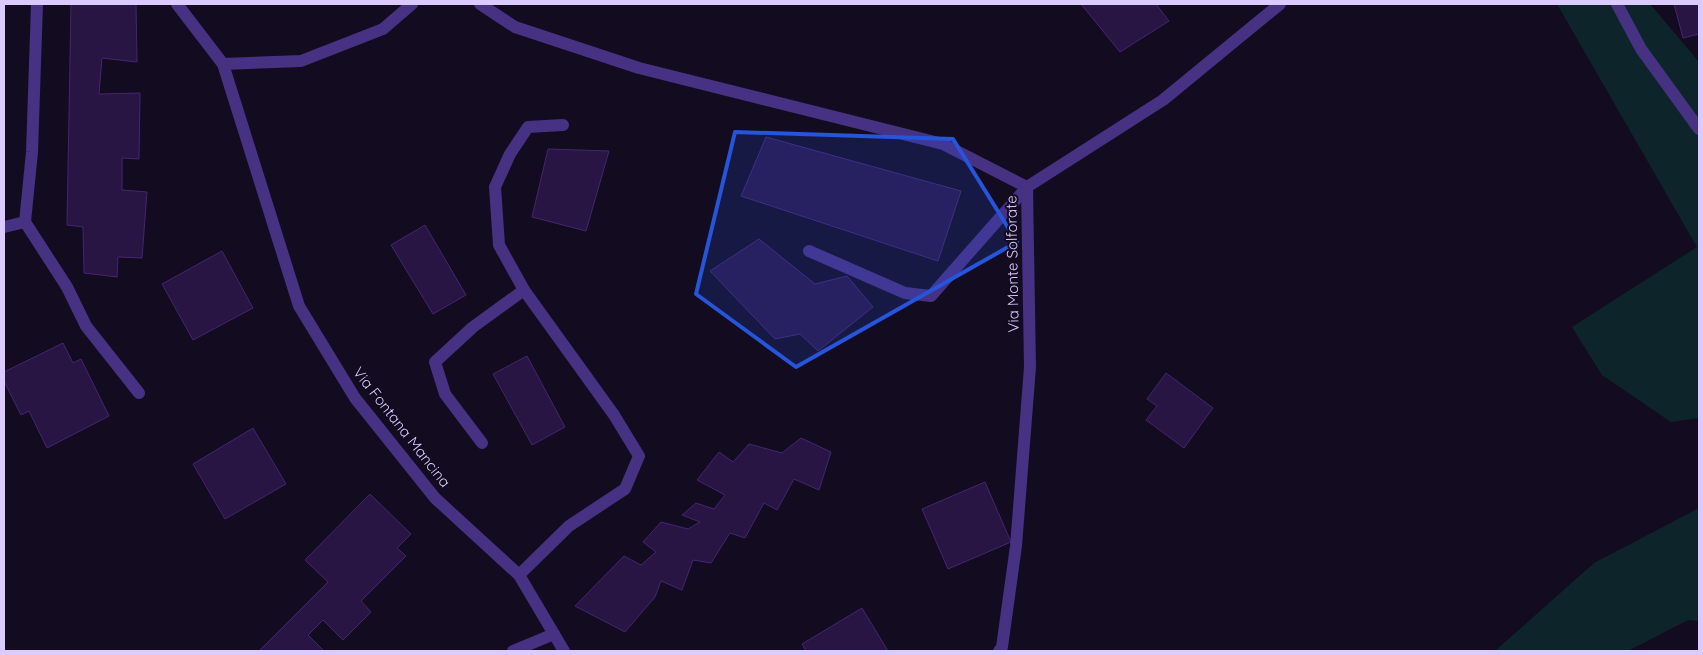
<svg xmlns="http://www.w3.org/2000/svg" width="1703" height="655" viewBox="0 0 1703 655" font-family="Quicksand,sans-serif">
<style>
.green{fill:#0d252a}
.building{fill:#281543;stroke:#442571}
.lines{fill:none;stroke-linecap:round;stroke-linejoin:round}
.minor{stroke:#463183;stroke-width:12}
.marked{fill:#2654da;fill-opacity:0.2;stroke:#2654da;stroke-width:4;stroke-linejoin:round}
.labels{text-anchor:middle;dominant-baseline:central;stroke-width:4;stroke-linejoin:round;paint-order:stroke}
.street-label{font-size:15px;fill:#dbcaff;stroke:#130b20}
</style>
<rect width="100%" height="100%" fill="#130b20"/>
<g class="green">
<path d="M1557,4H1650L1699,62V418L1671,422L1602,375L1572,327L1697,247Z"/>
<path d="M1699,508V621L1688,620L1628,651H1495L1594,563Z"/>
</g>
<g class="building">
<path d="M71,4H136L137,62L102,58L99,94L140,93L139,159L122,158V190L147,192L142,258L118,257L117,277L84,273L83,227L67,225Z"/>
<path d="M1081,4H1156L1169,21L1120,52Z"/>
<path d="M1674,4H1699V34L1683,38Z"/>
<path d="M766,137L961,191L938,261L741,196Z"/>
<path d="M548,149L609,151L586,231L532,217Z"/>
<path d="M425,225L466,295L433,314L391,245Z"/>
<path d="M759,239L815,284L847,276L873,307L818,351L800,334L775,339L710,271Z"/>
<path d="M222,251L253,308L193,340L162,284Z"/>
<path d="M63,343L73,363L81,359L109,416L47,448L29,411L21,415L4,381V372Z"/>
<path d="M527,356L565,427L532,445L493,374Z"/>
<path d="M1166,373L1213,408L1184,448L1146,420L1157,406L1147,399Z"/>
<path d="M253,428L286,484L225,519L193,464Z"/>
<path d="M801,438L831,452L819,490L794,479L777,510L764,503L745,538L730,533L711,563L693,560L682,590L661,581L655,597L625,632L575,606L624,556L641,565L656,552L643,542L661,522L688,529L700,522L682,515L696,503L714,509L725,495L697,480L719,452L733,462L749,444L782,453Z"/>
<path d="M985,482L1011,542L948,569L922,509Z"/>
<path d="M370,494L411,534L397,548L406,556L361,601L371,612L343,640L323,620L308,635L324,651H259L328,582L305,560Z"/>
<path d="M862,608L888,651H806L802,644Z"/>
</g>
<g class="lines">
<g class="minor">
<path d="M177,4L223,64L299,306L355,398L435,498L519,575L564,651"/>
<path d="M480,4L515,27L639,68L943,144L1027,187"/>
<path d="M1617,4L1641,49L1699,129"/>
<path d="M223,64L301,61L383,29L412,4"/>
<path d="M25,222L67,287L86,326L139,393"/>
<path d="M4,227L25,222L32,152L37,4"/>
<path d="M809,251L905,293L931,296L1027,187L1163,100L1280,4"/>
<path d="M482,443L445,394L435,362L473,327L524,290"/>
<path d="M519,575L569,526L625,489L639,456L614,415L524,290L499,245L495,187L510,154L528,127L563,125"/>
<path d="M513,651L554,634"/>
<path d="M999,651L1002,647L1016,546L1030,367L1027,187"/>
</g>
</g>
<path class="marked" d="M735,132L953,139L1017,242L796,367L696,294Z"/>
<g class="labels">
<g class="street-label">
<text transform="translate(1012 264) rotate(-91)">Via Monte Solforate</text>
<text transform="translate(402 427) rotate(52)">Via Fontana Mancina</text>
</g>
</g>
<rect width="1703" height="655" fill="none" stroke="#dbcaff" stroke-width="10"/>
</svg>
